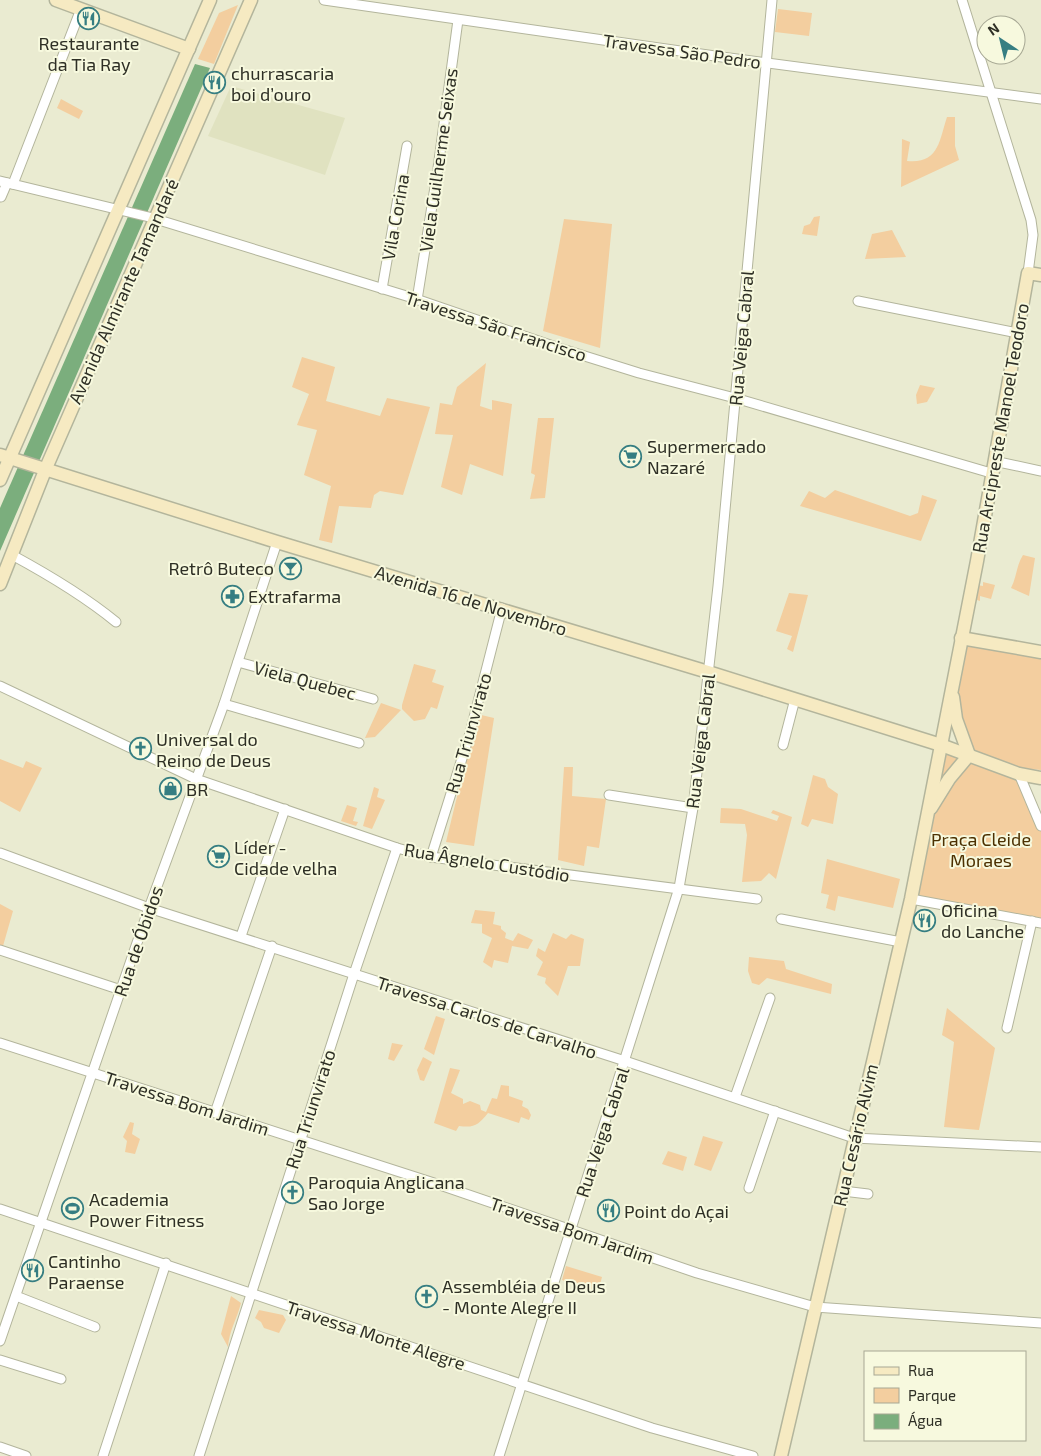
<svg xmlns="http://www.w3.org/2000/svg" width="1041" height="1456" viewBox="0 0 1041 1456" font-family="'Exo 2',sans-serif">
<style>
.built{fill:#e0e2c0}
.green{fill:#f3ce9f}
.water{fill:#7bae7d}
.lines{fill:none;stroke-linecap:round;stroke-linejoin:round}
.street-casing{stroke:#b3b59c;stroke-width:11}
.secondary-casing{stroke:#b3b59c;stroke-width:15}
.street{stroke:#fff;stroke-width:9}
.secondary{stroke:#f6eac2;stroke-width:12}
.labels{text-anchor:middle;dominant-baseline:central;stroke-width:4;stroke-linejoin:round;paint-order:stroke}
.poi-label{font-size:18px;fill:#2e2f25;stroke:#f7f9de;text-anchor:start}
.street-label{font-size:18px;fill:#2e2f25;stroke:#f7f9de}
.park-label{font-size:18px;fill:#4c3001;stroke:#f7f9de}
</style>
<rect width="100%" height="100%" fill="#eaebd1"/>
<path class="built" d="M231,86L345,118L325,175L208,136Z"/>
<g class="green">
<path d="M238,5L214,64L198,59L219,13Z"/>
<path d="M778,9L812,13L809,36L775,32Z"/>
<path d="M61,99L83,111L79,119L57,108Z"/>
<path d="M947,117H955V146L959,160L901,187L902,139L910,142L907,161C939,164 939,141 947,117Z"/>
<path d="M820,216L817,236L802,234L804,226L810,224L814,217Z"/>
<path d="M564,219L612,224L600,348L543,331Z"/>
<path d="M892,230L906,257L865,259L872,234Z"/>
<path d="M302,357L335,367L326,401L380,416L387,398L430,407L403,495L380,491L374,495L371,508L339,506L332,543L319,540L331,486L304,475L317,430L297,425L309,394L292,387Z"/>
<path d="M486,363L480,406L492,410V400L512,404L503,476L470,464L462,495L441,487L453,435L435,434L440,403L452,405L457,387Z"/>
<path d="M920,385L935,388L927,402L917,404L916,395Z"/>
<path d="M538,418H554L545,498L530,499L535,475L531,473Z"/>
<path d="M835,490L910,516L918,513L922,495L937,500L921,541L800,506L809,491L825,498Z"/>
<path d="M1023,555L1035,558L1029,596L1011,588C1017,577 1016,566 1023,555Z"/>
<path d="M983,582L995,585L991,599L980,596V601L974,599L977,585L983,586Z"/>
<path d="M789,593L808,595L793,652L787,649L792,636L776,631Z"/>
<path d="M967,639L1041,653V770L1020,768L974,752L966,741L957,701Z"/>
<path d="M414,664L436,670L432,682L444,686L437,709L431,707L425,719L414,721L402,709V705Z"/>
<path d="M381,703L401,710L375,737L365,738Z"/>
<path d="M477,714L494,718L474,846L446,842Z"/>
<path d="M939,747L1019,774L1041,826V923L911,899Z"/>
<path d="M0,759L23,768L26,761L42,768L20,812L0,801Z"/>
<path d="M564,767H573L572,796L606,799L599,848L587,846L584,866L558,860Z"/>
<path d="M813,775L825,779L828,787L838,794L833,824L812,819L808,827L801,824Z"/>
<path d="M374,787L379,789L377,797L385,800L372,829L363,826Z"/>
<path d="M347,805L357,808L353,821L358,822L356,826L341,821Z"/>
<path d="M721,808L741,809L777,821L779,816L771,813L773,810L792,817L776,879L769,873L761,881L742,882L747,835L745,824L720,823Z"/>
<path d="M827,859L900,879L893,908L838,896L835,911L826,908L829,895L821,893Z"/>
<path d="M0,904L13,911L3,946L0,945Z"/>
<path d="M475,910L495,912L493,924L501,926V929L506,933L505,938L513,941L518,933L533,940L528,949L512,946L508,963L494,960L492,968L483,962L492,938L482,933V924L471,923Z"/>
<path d="M553,933L566,939L571,934L584,939L580,966H568L558,996L545,983L546,978L537,975L543,962L536,956L538,948L545,952Z"/>
<path d="M749,957L784,961L786,969L832,984L831,994L767,978L759,985L752,983L748,971Z"/>
<path d="M947,1008L995,1048L979,1130L944,1127L954,1042L942,1035Z"/>
<path d="M436,1016L445,1019L434,1055L424,1049Z"/>
<path d="M392,1043L403,1045L394,1061L388,1059Z"/>
<path d="M423,1057L432,1062L424,1081L420,1080L417,1070Z"/>
<path d="M450,1068L460,1070L451,1093L463,1099V1104L470,1101L480,1105L481,1110L486,1112L492,1098L497,1099L501,1085L509,1086V1096L523,1101L522,1106L528,1109L531,1115L529,1120L521,1117L519,1123L488,1113C478,1125 475,1128 459,1126L456,1131L434,1123Z"/>
<path d="M130,1122L134,1123L132,1134L140,1139L135,1154L125,1152L127,1141L123,1137Z"/>
<path d="M703,1136L723,1142L711,1171L694,1165Z"/>
<path d="M668,1151L687,1157L683,1171L662,1164Z"/>
<path d="M566,1266L602,1277L598,1292L562,1280Z"/>
<path d="M231,1296L241,1303C237,1319 229,1331 228,1347L221,1334Z"/>
<path d="M259,1310L283,1315L286,1320L279,1333L264,1328L261,1322L255,1318Z"/>
</g>
<path class="water" d="M195,64L210,68L0,551V508Z"/>
<g class="lines">
<defs>
<g id="street">
<path d="M324,0L722,57L1041,99"/>
<path d="M962,0L1031,220L1033,235L1028,273"/>
<path d="M0,181L149,217L413,298L559,348L639,373L735,398L991,473"/>
<path d="M13,184L81,9"/>
<path d="M1,197L7,183"/>
<path d="M382,289L407,146"/>
<path d="M417,300L438,168L458,20"/>
<path d="M858,301L1018,333"/>
<path d="M994,461L1041,471"/>
<path d="M12,555C49,575 83,595 116,622"/>
<path d="M238,662L373,699"/>
<path d="M0,686L196,779L397,848L431,857L757,899"/>
<path d="M224,704L359,743"/>
<path d="M783,745L795,699"/>
<path d="M1019,774L1041,826"/>
<path d="M609,795L693,808"/>
<path d="M0,853L149,908L625,1061L854,1138L1041,1147"/>
<path d="M431,857L470,733L502,608"/>
<path d="M911,899L1041,923"/>
<path d="M781,919L901,942"/>
<path d="M241,936L285,809"/>
<path d="M0,950L121,990"/>
<path d="M1007,1028L1032,921"/>
<path d="M0,1043L434,1183L697,1273L815,1307L1041,1323"/>
<path d="M735,1097L770,998"/>
<path d="M215,1113L272,946"/>
<path d="M749,1188L775,1111"/>
<path d="M843,1191L868,1194"/>
<path d="M0,1209L652,1428L753,1456"/>
<path d="M16,1296L95,1327"/>
<path d="M0,1341L149,908L224,704L277,542"/>
<path d="M0,1360L61,1379"/>
<path d="M0,1447L26,1456"/>
<path d="M103,1456L166,1263"/>
<path d="M199,1456L354,974L397,848"/>
<path d="M499,1456L679,888L693,808L718,586L772,0"/>
</g>
<g id="secondary">
<path d="M56,0L189,49"/>
<path d="M0,455L277,542L708,672L941,745L1019,774L1041,778"/>
<path d="M0,480L210,0"/>
<path d="M0,584L46,468L251,0"/>
<path d="M961,638L1041,652"/>
<path d="M931,808L949,779L969,755L956,719L953,697"/>
<path d="M781,1456L911,899L977,561L1028,273L1041,275"/>
</g>
</defs>
<use href="#street" class="street-casing"/>
<use href="#secondary" class="secondary-casing"/>
<use href="#street" class="street"/>
<use href="#secondary" class="secondary"/>
</g>
<defs>
<symbol id="restaurant-ring" viewBox="-11 -11 22 22"><circle r="9.5" fill="#f7f9de" stroke="#367e82" stroke-width="1.5"/><path d="M-5-6h1v4h1v-4h1v4h1v-4h1v5L-1.5 .5V6h-2V.5L-5-1ZM5-6V6H3V1.5H1.5Q1.5-4 5-6Z" fill="#367e82"/></symbol>
<symbol id="supermarket-ring" viewBox="-11 -11 22 22"><circle r="9.5" fill="#f7f9de" stroke="#367e82" stroke-width="1.5"/><path d="M-6-5.5h2.5l.6 2H6L4.5 2H-2.5L-4.4-4H-6ZM-1.5 3.2a1.3 1.3 0 1 0 .1 0ZM3 3.2a1.3 1.3 0 1 0 .1 0Z" fill="#367e82"/></symbol>
<symbol id="bar-ring" viewBox="-11 -11 22 22"><circle r="9.5" fill="#f7f9de" stroke="#367e82" stroke-width="1.5"/><path d="M-6-5H6L.8 .8V4.5H3.5V6h-7V4.5H-.8V.8Z" fill="#367e82"/></symbol>
<symbol id="pharmacy-ring" viewBox="-11 -11 22 22"><circle r="9.5" fill="#f7f9de" stroke="#367e82" stroke-width="1.5"/><path d="M-2-6h4v4h4v4h-4v4h-4v-4h-4v-4h4Z" fill="#367e82"/></symbol>
<symbol id="church-ring" viewBox="-11 -11 22 22"><circle r="9.5" fill="#f7f9de" stroke="#367e82" stroke-width="1.5"/><path d="M-1.2-6h2.4v3.5h3.3v2.4h-3.3V6h-2.4V-.1h-3.3v-2.4h3.3Z" fill="#367e82"/></symbol>
<symbol id="shop-ring" viewBox="-11 -11 22 22"><circle r="9.5" fill="#f7f9de" stroke="#367e82" stroke-width="1.5"/><path d="M-5-2.5h2.3a2.7 3.5 0 0 1 5.4 0H5L5.5 6h-11ZM-1.5-2.5h3a1.5 2.3 0 0 0-3 0Z" fill="#367e82"/></symbol>
<symbol id="stadium-ring" viewBox="-11 -11 22 22"><circle r="9.5" fill="#f7f9de" stroke="#367e82" stroke-width="1.5"/><path d="M0-5a6.5 5 0 1 0 0 10a6.5 5 0 1 0 0-10ZM-3.5-1.8h7v3.6h-7Z" fill="#367e82"/></symbol>
</defs>
<g fill-rule="evenodd">
<use href="#restaurant-ring" x="76" y="6" width="25" height="25"/>
<use href="#restaurant-ring" x="202" y="70" width="25" height="25"/>
<use href="#supermarket-ring" x="618" y="444" width="25" height="25"/>
<use href="#bar-ring" x="278" y="556" width="25" height="25"/>
<use href="#pharmacy-ring" x="220" y="584" width="25" height="25"/>
<use href="#church-ring" x="128" y="736" width="25" height="25"/>
<use href="#shop-ring" x="158" y="776" width="25" height="25"/>
<use href="#supermarket-ring" x="206" y="844" width="25" height="25"/>
<use href="#restaurant-ring" x="912" y="908" width="25" height="25"/>
<use href="#church-ring" x="280" y="1180" width="25" height="25"/>
<use href="#stadium-ring" x="60" y="1196" width="25" height="25"/>
<use href="#restaurant-ring" x="596" y="1198" width="25" height="25"/>
<use href="#restaurant-ring" x="20" y="1258" width="25" height="25"/>
<use href="#church-ring" x="414" y="1284" width="25" height="25"/>
</g>
<g class="labels">
<g class="poi-label">
<text x="89" y="43" text-anchor="middle">Restaurante<tspan x="89" dy="21">da Tia Ray</tspan></text>
<text x="231" y="73">churrascaria<tspan x="231" dy="21">boi d’ouro</tspan></text>
<text x="647" y="446">Supermercado<tspan x="647" dy="21">Nazaré</tspan></text>
<text x="274" y="568" text-anchor="end">Retrô Buteco</text>
<text x="248" y="596">Extrafarma</text>
<text x="156" y="739">Universal do<tspan x="156" dy="21">Reino de Deus</tspan></text>
<text x="186" y="789">BR</text>
<text x="234" y="847">Líder -<tspan x="234" dy="21">Cidade velha</tspan></text>
<text x="941" y="910">Oficina<tspan x="941" dy="21">do Lanche</tspan></text>
<text x="308" y="1182">Paroquia Anglicana<tspan x="308" dy="21">Sao Jorge</tspan></text>
<text x="89" y="1199">Academia<tspan x="89" dy="21">Power Fitness</tspan></text>
<text x="624" y="1211">Point do Açai</text>
<text x="48" y="1261">Cantinho<tspan x="48" dy="21">Paraense</tspan></text>
<text x="442" y="1286">Assembléia de Deus<tspan x="442" dy="21">- Monte Alegre II</tspan></text>
</g>
<g class="street-label">
<text transform="translate(682 51) rotate(8)">Travessa São Pedro</text>
<text transform="translate(438 160) rotate(-82)">Viela Guilherme Seixas</text>
<text transform="translate(395 217) rotate(-80)">Vila Corina</text>
<text transform="translate(123 291) rotate(-66)">Avenida Almirante Tamandaré</text>
<text transform="translate(496 326) rotate(18)">Travessa São Francisco</text>
<text transform="translate(741 338) rotate(-85)">Rua Veiga Cabral</text>
<text transform="translate(1000 428) rotate(-80)">Rua Arcipreste Manoel Teodoro</text>
<text transform="translate(471 600) rotate(17)">Avenida 16 de Novembro</text>
<text transform="translate(305 680) rotate(15)">Viela Quebec</text>
<text transform="translate(468 733) rotate(-74)">Rua Triunvirato</text>
<text transform="translate(700 741) rotate(-83)">Rua Veiga Cabral</text>
<text transform="translate(487 862) rotate(9)">Rua Âgnelo Custódio</text>
<text transform="translate(138 941) rotate(-71)">Rua de Óbidos</text>
<text transform="translate(487 1017) rotate(18)">Travessa Carlos de Carvalho</text>
<text transform="translate(187 1103) rotate(18)">Travessa Bom Jardim</text>
<text transform="translate(310 1109) rotate(-72)">Rua Triunvirato</text>
<text transform="translate(602 1132) rotate(-72)">Rua Veiga Cabral</text>
<text transform="translate(855 1135) rotate(-77)">Rua Cesário Alvim</text>
<text transform="translate(572 1230) rotate(19)">Travessa Bom Jardim</text>
<text transform="translate(376 1335) rotate(18)">Travessa Monte Alegre</text>
</g>
<g class="park-label">
<text x="981" y="839">Praça Cleide<tspan x="981" dy="21">Moraes</tspan></text>
</g>
</g>
<rect x="864" y="1351" width="162" height="90" fill="#f7f9de" stroke="#a7a894"/>
<rect x="874" y="1367" width="25" height="8" fill="#f6eac2" stroke="#a7a894"/>
<text x="908" y="1376" font-size="15" fill="#2e2f25">Rua</text>
<rect x="874" y="1388" width="25" height="15" fill="#f3ce9f" stroke="#a7a894"/>
<text x="908" y="1401" font-size="15" fill="#2e2f25">Parque</text>
<rect x="874" y="1414" width="25" height="15" fill="#7bae7d" stroke="#a7a894"/>
<text x="908" y="1426" font-size="15" fill="#2e2f25">Água</text>
<g transform="translate(1001 40) rotate(325)"><circle r="24" fill="#f7f9de" stroke="#a7a894"/>
<path d="M0-4L9 19L0 12L-9 19Z" fill="#367e82"/>
<text y="-8" font-size="14" font-weight="bold" text-anchor="middle" fill="#2e2f25">N</text>
</g>
</svg>
